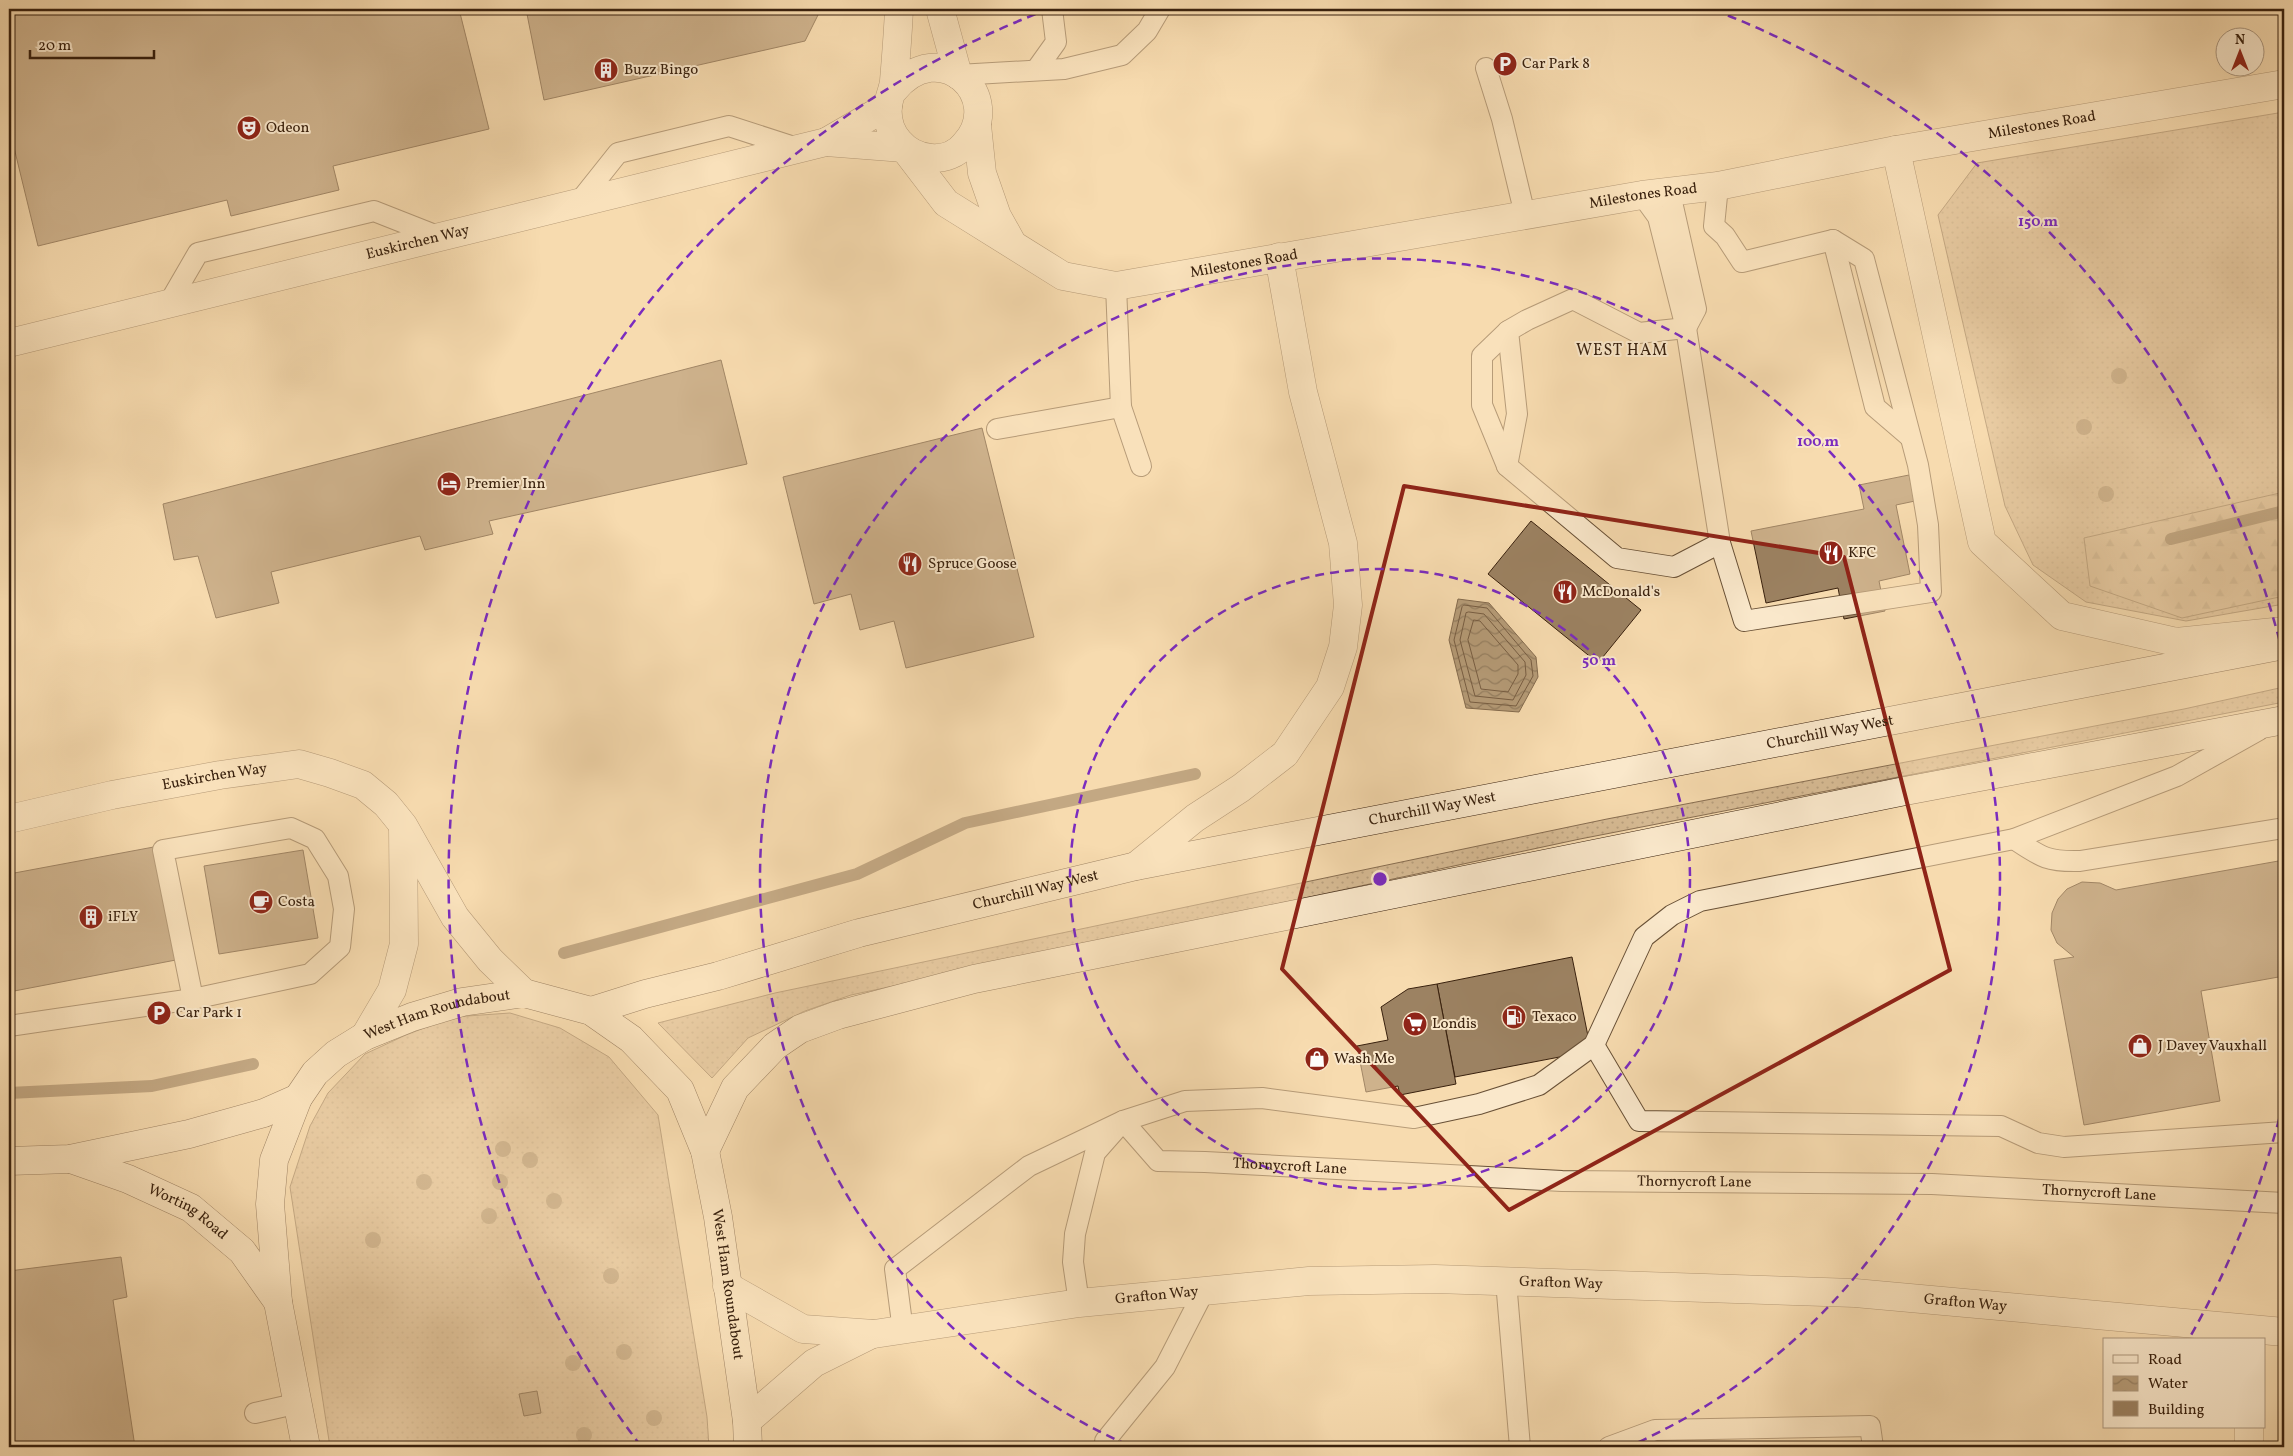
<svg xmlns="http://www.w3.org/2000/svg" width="2293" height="1456" viewBox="0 0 2293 1456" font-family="Vollkorn,serif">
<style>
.grass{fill:url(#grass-dots);stroke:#886e51}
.forest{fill:url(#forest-firs);stroke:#886e51}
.water{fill:url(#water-waves);stroke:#846b4e}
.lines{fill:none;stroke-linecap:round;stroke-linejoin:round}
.shore{stroke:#785e43;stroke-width:1}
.stream{stroke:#846b4e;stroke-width:12}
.building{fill:#9c8262;stroke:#39210e}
.lane-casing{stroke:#685036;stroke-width:22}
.street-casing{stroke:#685036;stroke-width:29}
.secondary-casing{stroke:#39210e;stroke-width:29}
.lane{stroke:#fae8cb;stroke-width:20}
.street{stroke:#fae8cb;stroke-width:28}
.secondary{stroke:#fae8cb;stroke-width:28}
.tree{fill:#a48a69}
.marked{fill:none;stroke:#8f2418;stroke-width:4;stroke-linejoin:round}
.ring{fill:none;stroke:#7b2cbf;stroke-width:2.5;stroke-dasharray:9 6}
.labels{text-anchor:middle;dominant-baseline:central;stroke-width:4;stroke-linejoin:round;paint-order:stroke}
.poi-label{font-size:15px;fill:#39210e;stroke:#fae8cb;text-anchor:start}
.street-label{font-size:15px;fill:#39210e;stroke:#fae8cb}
.neighbourhood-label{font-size:16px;letter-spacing:1px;fill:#39210e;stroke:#fae8cb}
.centre{fill:#7b2cbf;stroke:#fae8cb;stroke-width:2.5}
.ring-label{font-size:15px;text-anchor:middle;font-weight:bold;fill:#7b2cbf;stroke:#fae8cb;stroke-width:4;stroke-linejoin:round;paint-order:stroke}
</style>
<defs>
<pattern id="grass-dots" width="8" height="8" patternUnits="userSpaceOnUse" patternTransform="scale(1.25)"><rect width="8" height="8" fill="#d7bb94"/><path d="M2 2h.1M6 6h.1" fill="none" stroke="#b9a07e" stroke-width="1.8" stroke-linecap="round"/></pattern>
<pattern id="forest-firs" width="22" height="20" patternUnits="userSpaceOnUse" patternTransform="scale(1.25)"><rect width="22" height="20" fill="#d7bb94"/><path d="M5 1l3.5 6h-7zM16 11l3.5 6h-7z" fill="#b9a07e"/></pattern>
<pattern id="water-waves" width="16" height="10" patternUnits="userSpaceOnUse" patternTransform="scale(1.25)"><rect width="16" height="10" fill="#b69c78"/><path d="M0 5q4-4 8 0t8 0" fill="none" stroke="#957f61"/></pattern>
</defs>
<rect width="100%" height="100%" fill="#f7dbaf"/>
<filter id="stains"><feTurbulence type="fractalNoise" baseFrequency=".004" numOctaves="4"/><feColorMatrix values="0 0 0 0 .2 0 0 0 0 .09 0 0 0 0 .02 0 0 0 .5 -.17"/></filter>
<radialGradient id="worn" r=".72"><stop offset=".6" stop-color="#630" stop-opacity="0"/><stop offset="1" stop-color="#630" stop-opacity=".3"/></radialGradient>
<g class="grass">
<path d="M2284,112V604L2186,621L2086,602L2033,565L2005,506L1938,215L1977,163Z"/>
<path d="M2284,687V702L1580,839L851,995L805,1011L748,1038L712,1078L658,1023L775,993L1607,819L2184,709Z"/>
<path d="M510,1013L560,1028L609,1057L658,1115L707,1417L709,1447H330L290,1187L310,1126L328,1093L365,1054L406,1035L453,1017Z"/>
</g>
<path class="forest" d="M2284,492V596L2182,618L2090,586L2084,538Z"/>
<path class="water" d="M1458,599L1489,603L1536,657L1538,677L1519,712L1466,708L1449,640Z"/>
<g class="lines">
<g class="shore">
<path d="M1464,605L1487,608L1531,660L1533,676L1516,706L1470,702L1454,640L1462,607Z"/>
<path d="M1469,612L1484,614L1525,662L1526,675L1513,700L1475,696L1460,640L1466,613Z"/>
<path d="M1474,620L1480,621L1518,665V674L1508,692L1481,689L1468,640Z"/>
</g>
<g class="stream">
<path d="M2171,539L2284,511"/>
<path d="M564,953L857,874L965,823L1195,774"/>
<path d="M9,1093L152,1086L253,1064"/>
</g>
</g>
<g class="building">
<path d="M9,9H459L489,129L333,166L339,190L231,216L227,200L38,246L9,127Z"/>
<path d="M526,9H821L805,41L544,100Z"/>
<path d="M721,360L747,464L489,521L493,534L425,550L420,536L271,572L279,603L216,618L198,556L174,560L163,504Z"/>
<path d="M982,428L1034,637L906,668L894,621L860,630L851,594L814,604L783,477Z"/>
<path d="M1909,475L1915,501L1896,505L1910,574L1879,581L1885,611L1844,619L1838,588L1766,603L1751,531L1864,509L1859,485Z"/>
<path d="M1531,521L1641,610L1598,663L1488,574Z"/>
<path d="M159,846L181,959L9,992V874Z"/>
<path d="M303,850L318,938L219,954L204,866Z"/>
<path d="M2284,860V976L2201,991L2220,1101L2084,1125L2054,960L2074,957L2057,943L2051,930L2052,913L2058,899L2067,889L2082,882L2100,883L2116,890Z"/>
<path d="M1572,957L1591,1051L1455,1077L1437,984Z"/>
<path d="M1437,984L1456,1084L1400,1095L1398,1086L1366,1092L1357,1046L1388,1040L1381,1007L1408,989Z"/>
<path d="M121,1257L127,1297L113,1300L135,1447H9V1271Z"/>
<path d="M537,1391L541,1413L524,1416L519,1394Z"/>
</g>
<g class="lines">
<defs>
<g id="lane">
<path d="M1486,68L1502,119L1525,215"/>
<path d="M1036,70L1056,42L1052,9"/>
<path d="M958,75L1064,69L1122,55L1147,31L1160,9"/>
<path d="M1670,193L1696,309L1686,328L1639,333L1573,299L1527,320L1508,331L1517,414L1507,466L1617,558L1674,567L1720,543"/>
<path d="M1642,195L1658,217L1686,328L1720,543L1744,621L1931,592L1928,525L1918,465L1864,259L1833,240L1742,262L1725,236L1714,226L1718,186"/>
<path d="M579,202L618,153L729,126L797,148"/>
<path d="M1833,240L1875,407L1910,437"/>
<path d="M1116,286L1121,407L1141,466"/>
<path d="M169,303L198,253L374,211L440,237"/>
<path d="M997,429L1121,407"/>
<path d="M1507,466L1482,405V356L1508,331"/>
<path d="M291,828L315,839L338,876L344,909L340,947L310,974L193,999L163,850Z"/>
<path d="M2014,839C2041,857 2047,862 2080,861L2284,828"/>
<path d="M9,1026L193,999"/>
<path d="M1594,1045L1639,1121L2001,1126L2038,1143L2064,1147L2284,1132"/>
<path id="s1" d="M1123,1121L1158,1161L1205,1162L1562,1181L1932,1184L2284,1203"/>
<path d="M1506,1281L1520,1447"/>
<path d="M1079,1303L1073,1262L1075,1234L1095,1153L1117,1128"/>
<path d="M903,1331L895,1269L1029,1166L1123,1121L1185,1101L1262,1098L1414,1118L1479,1104L1539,1085L1594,1045L1644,937L1672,915L1700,901L2014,839L2177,776L2259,730"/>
<path d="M255,1413L299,1403"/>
<path d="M1105,1441L1165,1367L1204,1291"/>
<path d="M1609,1447L1655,1430L1870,1426L1873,1447"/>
</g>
<g id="street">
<path d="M940,9L958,75"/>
<path d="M893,91C940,32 1007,98 965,144C957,154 944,159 931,158C905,156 885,133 888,106C889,97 893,90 894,81C896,57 898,33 899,9"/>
<path d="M977,125L982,173L997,216L1012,243"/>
<path d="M826,142L904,148"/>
<path id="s2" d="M904,148L946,203L1063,276L1116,286L1642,195L1718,186L1896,150L2284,84"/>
<path d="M1896,150L1982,542L2062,616L2176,642L2284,631"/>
<path id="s3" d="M9,343L826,142L888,106"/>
<path id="s4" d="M9,819L112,795L220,775L299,764L330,773L363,785L386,804L403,825L455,917L490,960L524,993"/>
<path d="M1136,866L1195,818L1241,788L1285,754L1330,687L1343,647L1348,605L1343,543L1303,392L1279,257"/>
<path d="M365,1036L392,990L404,944L403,827"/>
<path id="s5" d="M727,1286L803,1329L874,1334L1079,1303L1309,1281L1435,1279L1855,1293L2284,1332"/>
<path d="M747,1421L814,1363L872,1334"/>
<path d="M2249,1447V1427"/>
</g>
<g id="secondary">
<path id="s6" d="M591,1011L645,994L718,976L859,933L1136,866L2284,645"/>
<path d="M705,1151L735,1088L775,1046L800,1029L838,1015L974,979L1905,791L2284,720"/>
<path id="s7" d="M71,1159L128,1179L191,1208L242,1251L278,1302"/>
<path d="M9,1161L70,1159L189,1134L264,1113L298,1098"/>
<path id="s8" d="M306,1447L278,1302L270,1204L274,1160L298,1098L315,1073L336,1054L365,1036L412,1017L462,1002L524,993L591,1011L631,1039L680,1090L705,1151L718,1217L747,1421L748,1447"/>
</g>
</defs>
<use href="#lane" class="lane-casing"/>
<use href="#street" class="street-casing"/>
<use href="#secondary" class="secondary-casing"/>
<use href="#lane" class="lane"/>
<use href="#street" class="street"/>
<use href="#secondary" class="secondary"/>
</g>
<g class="tree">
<circle cx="2119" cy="376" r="8"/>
<circle cx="2084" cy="427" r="8"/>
<circle cx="2106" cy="494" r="8"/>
<circle cx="503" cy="1149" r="8"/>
<circle cx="530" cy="1160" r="8"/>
<circle cx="424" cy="1182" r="8"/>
<circle cx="500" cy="1182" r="8"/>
<circle cx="554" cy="1201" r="8"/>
<circle cx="489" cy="1216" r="8"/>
<circle cx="373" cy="1240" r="8"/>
<circle cx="611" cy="1276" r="8"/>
<circle cx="624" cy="1352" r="8"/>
<circle cx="573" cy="1363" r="8"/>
<circle cx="654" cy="1418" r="8"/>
<circle cx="584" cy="1435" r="8"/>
</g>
<path d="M0 0H2293V1456H0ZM1404,486L1844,557L1950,970L1509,1210L1282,969Z" fill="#f7dbaf" fill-opacity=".55" fill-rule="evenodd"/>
<path class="marked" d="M1404,486L1844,557L1950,970L1509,1210L1282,969Z"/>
<g class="ring">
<circle cx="1380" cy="879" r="310"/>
<path d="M1128 1445A620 620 0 1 1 1632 1445"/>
<path d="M2283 1104A931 931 0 0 1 2190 1337M641 1446A931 931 0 0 1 1046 10M1714 10A931 931 0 0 1 2283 654"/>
</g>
<defs>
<symbol id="parking-disc" viewBox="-11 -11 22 22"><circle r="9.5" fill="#8f2418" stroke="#fae8cb"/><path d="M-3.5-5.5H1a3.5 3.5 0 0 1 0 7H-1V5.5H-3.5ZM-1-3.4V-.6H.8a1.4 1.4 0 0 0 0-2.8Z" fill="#fff"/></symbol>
<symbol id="building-disc" viewBox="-11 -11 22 22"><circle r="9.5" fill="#8f2418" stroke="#fae8cb"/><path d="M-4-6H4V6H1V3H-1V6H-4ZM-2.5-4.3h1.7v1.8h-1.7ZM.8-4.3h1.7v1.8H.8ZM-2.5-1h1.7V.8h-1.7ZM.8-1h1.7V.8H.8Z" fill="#fff"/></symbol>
<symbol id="theatre-disc" viewBox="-11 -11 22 22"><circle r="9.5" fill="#8f2418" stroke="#fae8cb"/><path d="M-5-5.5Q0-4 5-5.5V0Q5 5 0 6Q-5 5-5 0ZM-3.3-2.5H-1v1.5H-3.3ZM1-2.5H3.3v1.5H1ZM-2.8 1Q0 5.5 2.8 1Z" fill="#fff"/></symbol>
<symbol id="hotel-disc" viewBox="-11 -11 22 22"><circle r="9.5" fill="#8f2418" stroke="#fae8cb"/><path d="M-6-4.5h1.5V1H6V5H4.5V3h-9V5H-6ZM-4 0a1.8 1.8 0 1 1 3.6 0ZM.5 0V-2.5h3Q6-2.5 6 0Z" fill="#fff"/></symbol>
<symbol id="restaurant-disc" viewBox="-11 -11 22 22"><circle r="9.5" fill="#8f2418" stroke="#fae8cb"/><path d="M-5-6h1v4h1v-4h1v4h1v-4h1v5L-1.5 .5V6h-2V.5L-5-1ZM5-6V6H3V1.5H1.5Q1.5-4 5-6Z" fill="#fff"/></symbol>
<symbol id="cafe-disc" viewBox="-11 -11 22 22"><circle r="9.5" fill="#8f2418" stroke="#fae8cb"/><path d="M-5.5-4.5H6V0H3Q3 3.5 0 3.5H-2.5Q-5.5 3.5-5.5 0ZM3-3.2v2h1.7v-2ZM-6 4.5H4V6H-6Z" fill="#fff"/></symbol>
<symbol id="fuel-disc" viewBox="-11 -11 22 22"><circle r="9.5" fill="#8f2418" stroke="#fae8cb"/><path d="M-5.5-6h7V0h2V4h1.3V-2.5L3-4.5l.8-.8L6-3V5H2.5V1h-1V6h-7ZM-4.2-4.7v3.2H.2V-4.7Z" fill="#fff"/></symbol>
<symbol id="supermarket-disc" viewBox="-11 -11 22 22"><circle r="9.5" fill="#8f2418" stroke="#fae8cb"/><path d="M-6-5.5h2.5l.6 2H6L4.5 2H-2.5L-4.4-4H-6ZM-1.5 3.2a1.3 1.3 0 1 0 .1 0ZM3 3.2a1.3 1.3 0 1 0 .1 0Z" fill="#fff"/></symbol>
<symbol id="shop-disc" viewBox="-11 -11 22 22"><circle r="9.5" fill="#8f2418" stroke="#fae8cb"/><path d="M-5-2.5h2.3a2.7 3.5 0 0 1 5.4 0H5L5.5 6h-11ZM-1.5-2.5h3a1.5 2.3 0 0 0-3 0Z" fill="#fff"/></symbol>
</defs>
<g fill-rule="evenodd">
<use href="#parking-disc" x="1491" y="50" width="28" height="28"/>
<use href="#building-disc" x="592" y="56" width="28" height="28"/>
<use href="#theatre-disc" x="235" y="114" width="28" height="28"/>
<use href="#hotel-disc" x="435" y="470" width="28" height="28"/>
<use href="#restaurant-disc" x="1817" y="539" width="28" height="28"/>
<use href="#restaurant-disc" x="896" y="550" width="28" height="28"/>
<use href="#restaurant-disc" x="1551" y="578" width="28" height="28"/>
<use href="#cafe-disc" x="247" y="888" width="28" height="28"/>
<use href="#building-disc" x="77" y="903" width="28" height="28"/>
<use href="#parking-disc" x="145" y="999" width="28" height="28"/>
<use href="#fuel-disc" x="1500" y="1003" width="28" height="28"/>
<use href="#supermarket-disc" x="1401" y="1010" width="28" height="28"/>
<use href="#shop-disc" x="2126" y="1032" width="28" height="28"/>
<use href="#shop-disc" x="1303" y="1045" width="28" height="28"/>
</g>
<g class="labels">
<g class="poi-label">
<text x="1522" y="64">Car Park 8</text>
<text x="624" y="70">Buzz Bingo</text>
<text x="266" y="128">Odeon</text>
<text x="466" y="484">Premier Inn</text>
<text x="1848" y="553">KFC</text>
<text x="928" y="564">Spruce Goose</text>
<text x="1582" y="592">McDonald's</text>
<text x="278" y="902">Costa</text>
<text x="108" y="917">iFLY</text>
<text x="176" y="1013">Car Park 1</text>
<text x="1532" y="1017">Texaco</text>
<text x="1432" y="1024">Londis</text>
<text x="2158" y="1046">J Davey Vauxhall</text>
<text x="1334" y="1059">Wash Me</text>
</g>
<g class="street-label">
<text stroke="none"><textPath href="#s2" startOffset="1201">Milestones Road</textPath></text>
<text stroke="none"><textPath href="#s2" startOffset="796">Milestones Road</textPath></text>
<text stroke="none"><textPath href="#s3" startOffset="421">Euskirchen Way</textPath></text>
<text stroke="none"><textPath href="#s2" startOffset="391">Milestones Road</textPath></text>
<text stroke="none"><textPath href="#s6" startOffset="1271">Churchill Way West</textPath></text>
<text stroke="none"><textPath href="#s4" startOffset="210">Euskirchen Way</textPath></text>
<text stroke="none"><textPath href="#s6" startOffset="866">Churchill Way West</textPath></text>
<text stroke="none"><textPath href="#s6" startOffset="461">Churchill Way West</textPath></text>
<text stroke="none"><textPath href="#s8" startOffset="525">West Ham Roundabout</textPath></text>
<text stroke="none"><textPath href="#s1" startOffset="185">Thornycroft Lane</textPath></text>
<text stroke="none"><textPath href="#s1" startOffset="590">Thornycroft Lane</textPath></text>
<text stroke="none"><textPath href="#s1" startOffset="995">Thornycroft Lane</textPath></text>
<text stroke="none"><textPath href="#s7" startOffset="129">Worting Road</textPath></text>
<text stroke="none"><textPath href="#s5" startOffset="849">Grafton Way</textPath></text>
<text stroke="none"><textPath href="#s8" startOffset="1005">West Ham Roundabout</textPath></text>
<text stroke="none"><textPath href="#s5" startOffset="444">Grafton Way</textPath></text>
<text stroke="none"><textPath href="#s5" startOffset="1254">Grafton Way</textPath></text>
</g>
<g class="neighbourhood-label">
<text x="1622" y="351">WEST HAM</text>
</g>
</g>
<circle cx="1380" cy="879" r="8" class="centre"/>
<g class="ring-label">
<text x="2038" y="226">150 m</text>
<text x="1818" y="446">100 m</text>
<text x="1599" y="665">50 m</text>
</g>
<rect width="2293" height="1456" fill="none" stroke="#f7dbaf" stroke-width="30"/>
<rect x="10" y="10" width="2273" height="1436" fill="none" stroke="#39210e" stroke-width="2.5"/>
<rect x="15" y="15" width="2263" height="1426" fill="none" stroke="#39210e"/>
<rect x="2103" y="1338" width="162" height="90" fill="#fae8cb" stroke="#ad987f"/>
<rect x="2113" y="1355" width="25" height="8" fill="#fae8cb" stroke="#ad987f"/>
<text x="2148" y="1364" font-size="15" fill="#39210e">Road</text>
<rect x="2113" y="1376" width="25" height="15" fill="url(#water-waves)" stroke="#ad987f"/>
<text x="2148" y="1388" font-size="15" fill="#39210e">Water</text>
<rect x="2113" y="1401" width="25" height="15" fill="#9c8262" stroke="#ad987f"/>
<text x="2148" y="1414" font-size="15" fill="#39210e">Building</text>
<g transform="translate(2240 52)"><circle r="24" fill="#fae8cb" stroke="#ad987f"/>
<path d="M0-4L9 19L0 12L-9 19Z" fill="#8f2418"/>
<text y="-8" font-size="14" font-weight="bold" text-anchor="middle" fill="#39210e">N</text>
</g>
<path d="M30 50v8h124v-8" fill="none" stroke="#39210e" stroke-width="2.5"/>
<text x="38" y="50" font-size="15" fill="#39210e" stroke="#fae8cb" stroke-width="4" paint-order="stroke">20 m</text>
<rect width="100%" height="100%" filter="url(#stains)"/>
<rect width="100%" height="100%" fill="url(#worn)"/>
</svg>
